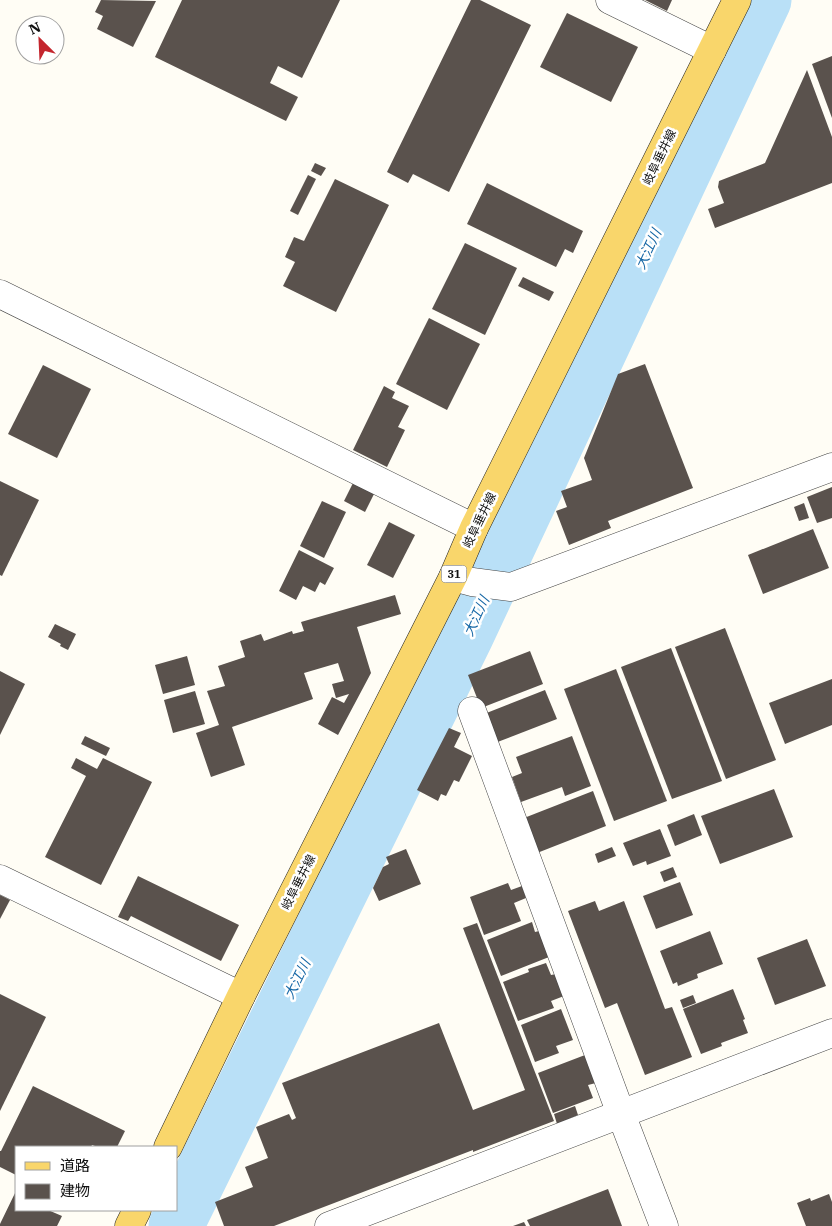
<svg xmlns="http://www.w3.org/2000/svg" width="832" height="1226" viewBox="0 0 832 1226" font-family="'IBM Plex Serif','Noto Sans JP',serif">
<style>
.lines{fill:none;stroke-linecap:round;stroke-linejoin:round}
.river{stroke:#b9e0f7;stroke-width:55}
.building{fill:#5a524d}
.street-casing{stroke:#444;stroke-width:29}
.primary-casing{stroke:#222;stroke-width:29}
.street{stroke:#fff;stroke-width:28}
.primary{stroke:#f9d66b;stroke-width:28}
.labels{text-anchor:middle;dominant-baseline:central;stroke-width:5;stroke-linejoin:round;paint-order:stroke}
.shield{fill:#fff;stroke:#585858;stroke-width:1}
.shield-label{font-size:11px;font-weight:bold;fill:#111}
.street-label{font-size:12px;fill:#111;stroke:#fff}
.water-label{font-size:14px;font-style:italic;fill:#1768a6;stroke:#fff}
</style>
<rect width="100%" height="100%" fill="#fffdf5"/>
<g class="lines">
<path class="river" d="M176,1226L466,636L764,0"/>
</g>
<g class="building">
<path d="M101,0L156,1L133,47L97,29L103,16L95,12Z"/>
<path d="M182,0H340L302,78L278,66L270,83L298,97L286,121L155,57Z"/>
<path d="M471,0H480L531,25L449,192L413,174L408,183L387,172Z"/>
<path d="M645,0H672L667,11Z"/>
<path d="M567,13L638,47L611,102L540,67Z"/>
<path d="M832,56V118L812,64Z"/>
<path d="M807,70L832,137V183L715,228L708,209L724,203L718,187L719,181L765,163Z"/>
<path d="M315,163L326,168L321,176L311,171Z"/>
<path d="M308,175L316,179L298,215L290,211Z"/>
<path d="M335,179L389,205L336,312L283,286L295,262L285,257L294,237L304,241Z"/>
<path d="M487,183L583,231L573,253L565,249L556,267L467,224Z"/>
<path d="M465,243L517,268L485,335L432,309Z"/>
<path d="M523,277L554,292L549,301L518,286Z"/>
<path d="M429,318L480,344L447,410L396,384Z"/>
<path d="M645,364L693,488L608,521L611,528L569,545L556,511L567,507L561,491L592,480L584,458L618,374Z"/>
<path d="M43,365L91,389L57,458L8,434Z"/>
<path d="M384,386L395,392L392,398L409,406L398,427L405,430L387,467L353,450Z"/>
<path d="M0,481L39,500L2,576L0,575Z"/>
<path d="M354,481L375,492L365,512L344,501Z"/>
<path d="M832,487V518L817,523L807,497Z"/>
<path d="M322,501L346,512L324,558L300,546Z"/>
<path d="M804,503L809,518L799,521L794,507Z"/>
<path d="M389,522L415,535L393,578L367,565Z"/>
<path d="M813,529L829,568L763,594L748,555Z"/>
<path d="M299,550L334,568L325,585L320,582L315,592L303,586L296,600L279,591Z"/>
<path d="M395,595L401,614L357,627L371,673L338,735L318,724L332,697L344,703L349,694L336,698L332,684L344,681L338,663L304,673L313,699L232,727L245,765L211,777L196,733L219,725L207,691L225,686L218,666L245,657L240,641L261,634L264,641L292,631L293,634L304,631L301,622Z"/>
<path d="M55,624L76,634L68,650L60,646L61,644L48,637Z"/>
<path d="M725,628L776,760L726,779L675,647Z"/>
<path d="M671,648L722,781L672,799L621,667Z"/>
<path d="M530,651L543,684L481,708L468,675Z"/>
<path d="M187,656L195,685L163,694L155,665Z"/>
<path d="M616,669L667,801L614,821L564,689Z"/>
<path d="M0,671L25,684L0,735Z"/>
<path d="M832,679V725L785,744L769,703Z"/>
<path d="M545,690L557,719L495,743L484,714Z"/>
<path d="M195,691L205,724L173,733L164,700Z"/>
<path d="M449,728L461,733L454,747L472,756L459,782L454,780L446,796L441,794L438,801L417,790Z"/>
<path d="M85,736L110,748L106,756L81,744Z"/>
<path d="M572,736L591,786L565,796L562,787L521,802L512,777L522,773L516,757Z"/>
<path d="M76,758L97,769L103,758L152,782L101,885L45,857L86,776L71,768Z"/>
<path d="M774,789L793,837L720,864L701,816Z"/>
<path d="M593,791L606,826L537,853L524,818Z"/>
<path d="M694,814L702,835L675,846L667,825Z"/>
<path d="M660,829L671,856L647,865L646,861L633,866L623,843Z"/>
<path d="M612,847L616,856L598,863L595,854Z"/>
<path d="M406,849L421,884L379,901L373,888L383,867L389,864L386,857Z"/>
<path d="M673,867L677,877L664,882L660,872Z"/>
<path d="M138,876L239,925L221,961L131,916L128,921L118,917Z"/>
<path d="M680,882L693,915L656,929L643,896Z"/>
<path d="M508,883L511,890L522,886L526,898L514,903L521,921L484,935L470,897Z"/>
<path d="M0,895L10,900L0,919Z"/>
<path d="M595,901L599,911L624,901L665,1009L672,1007L692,1057L645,1075L617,1003L605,1008L568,911Z"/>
<path d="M532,922L535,932L539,931L549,957L501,976L487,940Z"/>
<path d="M477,923L554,1121L473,1152V1150L274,1226H224L215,1202L253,1187L245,1167L268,1158L256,1127L289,1114L292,1120L296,1118L282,1083L439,1023L473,1110L525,1090L463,928Z"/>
<path d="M710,931L723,964L697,974L698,978L678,986L677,982L673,984L660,951Z"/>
<path d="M807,939L826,986L775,1005L757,958Z"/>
<path d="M546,963L551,975L556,974L564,996L551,1001L554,1008L518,1021L503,982L529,972L528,969Z"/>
<path d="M733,989L745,1019L743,1020L748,1033L721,1043L722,1046L701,1054L683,1009Z"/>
<path d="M0,994L46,1017L0,1111Z"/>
<path d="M693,995L696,1003L683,1008L680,1000Z"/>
<path d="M561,1009L573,1040L556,1046L559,1053L535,1062L521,1025Z"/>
<path d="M585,1055L596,1083L588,1085L593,1098L553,1113L538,1073Z"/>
<path d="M33,1086L125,1131L117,1147H98L92,1145L91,1147H16V1175L0,1167V1151H1Z"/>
<path d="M575,1106L578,1115L557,1124L554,1114Z"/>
<path d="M608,1189L622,1226H530L527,1220Z"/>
<path d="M16,1191V1210H48L62,1216L57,1226H0V1224Z"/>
<path d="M829,1194L832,1202V1226H806L797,1203L810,1198L811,1201Z"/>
<path d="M524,1222L526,1226H513Z"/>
</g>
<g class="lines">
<defs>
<g id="street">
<path d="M610,0L712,50"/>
<path d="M0,294L474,528"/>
<path d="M453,577L472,582L511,587L832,467"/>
<path d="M472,711L621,1114L664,1226"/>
<path d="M0,879L241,996"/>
<path d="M329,1226L832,1033"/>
</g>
<g id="primary">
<path d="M168,1147L241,996L453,577L474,528L737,0"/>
<path d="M129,1226L137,1210"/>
</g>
</defs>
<use href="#street" class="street-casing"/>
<use href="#primary" class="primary-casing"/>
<use href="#street" class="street"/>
<use href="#primary" class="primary"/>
</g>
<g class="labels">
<rect class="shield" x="441.5" y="565.5" width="25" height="17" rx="4"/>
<g class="shield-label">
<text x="454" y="574">31</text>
</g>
<g class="street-label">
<text transform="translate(659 157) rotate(-64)">岐阜垂井線</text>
<text transform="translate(479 520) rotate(-64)">岐阜垂井線</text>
<text transform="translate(298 882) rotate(-63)">岐阜垂井線</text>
</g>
<g class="water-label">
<text transform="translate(648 249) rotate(-65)">大江川</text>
<text transform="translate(476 616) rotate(-65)">大江川</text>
<text transform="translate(297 979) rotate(-64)">大江川</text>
</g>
</g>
<rect x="15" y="1146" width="162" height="65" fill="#ffffff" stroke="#a0a0a0"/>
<rect x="25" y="1162" width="25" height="8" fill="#f9d66b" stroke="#a0a0a0"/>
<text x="60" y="1171" font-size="15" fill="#111111">道路</text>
<rect x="25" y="1184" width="25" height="15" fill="#5a524d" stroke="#a0a0a0"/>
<text x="60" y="1196" font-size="15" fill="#111111">建物</text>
<g transform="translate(40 40) rotate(336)"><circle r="24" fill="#ffffff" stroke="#a0a0a0"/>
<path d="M0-4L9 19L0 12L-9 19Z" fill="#c4262e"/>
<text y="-8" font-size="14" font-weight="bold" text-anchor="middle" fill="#111111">N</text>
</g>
</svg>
